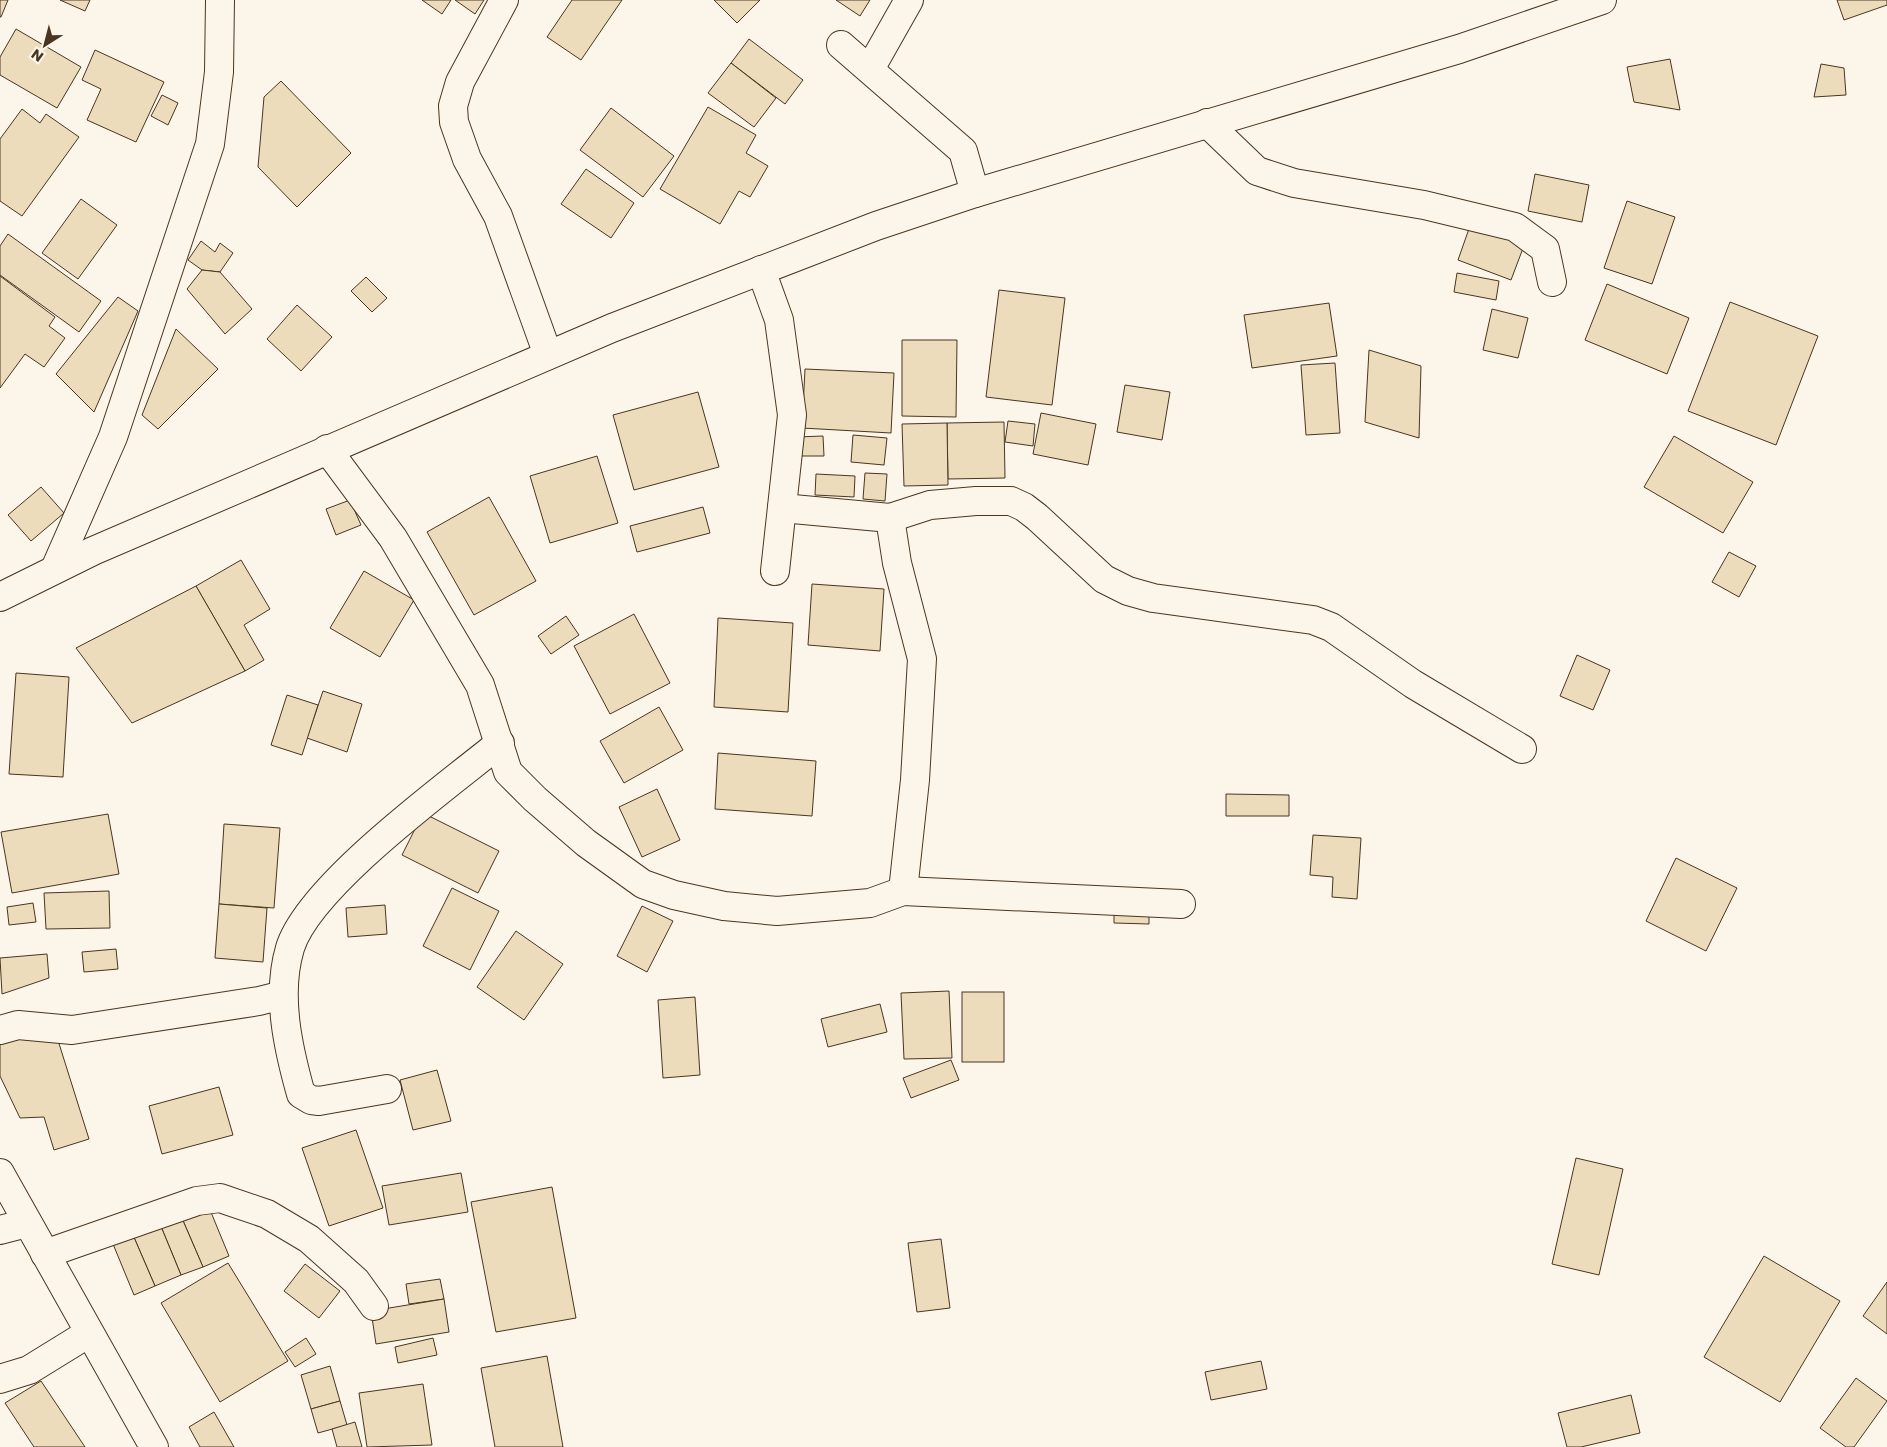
<svg xmlns="http://www.w3.org/2000/svg" width="1887" height="1447" viewBox="0 0 1887 1447" font-family="Poppins,sans-serif">
<style>
.building{fill:#ecdcbc;stroke:#4a3520}
.lines{fill:none;stroke-linecap:round;stroke-linejoin:round}
.minor-casing{stroke:#4a3520;stroke-width:30}
.major-casing{stroke:#4a3520;stroke-width:30}
.minor{stroke:#fbf6e9;stroke-width:28}
.major{stroke:#fbf6e9;stroke-width:28}
</style>
<rect width="100%" height="100%" fill="#fbf6e9"/>
<g class="building">
<path d="M0,0H8L1,17H0Z"/>
<path d="M60,0H90L85,11Z"/>
<path d="M422,0H451L442,14Z"/>
<path d="M455,0H484L475,14Z"/>
<path d="M572,0H622L581,60L547,37Z"/>
<path d="M714,0H760L737,23Z"/>
<path d="M836,0H870L860,16Z"/>
<path d="M1837,0H1887V5L1844,20Z"/>
<path d="M16,29L81,67L57,108L0,75V57Z"/>
<path d="M749,39L803,80L785,104L731,63Z"/>
<path d="M95,50L164,82L136,142L87,120L101,89L82,80Z"/>
<path d="M1670,59L1680,110L1634,102L1627,67Z"/>
<path d="M731,63L776,98L754,127L708,93Z"/>
<path d="M1821,64L1844,68L1846,95L1814,97Z"/>
<path d="M281,81L351,153L297,207L258,167L264,97Z"/>
<path d="M162,95L178,103L168,125L151,116Z"/>
<path d="M708,107L756,135L746,153L768,166L750,197L739,191L720,224L660,189Z"/>
<path d="M611,108L674,156L643,197L580,150Z"/>
<path d="M22,109L40,123L46,114L79,137L22,216L0,201V139Z"/>
<path d="M586,169L634,203L611,238L561,204Z"/>
<path d="M1535,174L1589,185L1582,222L1528,211Z"/>
<path d="M81,199L117,225L78,279L42,253Z"/>
<path d="M1627,201L1675,217L1652,284L1604,268Z"/>
<path d="M1471,223L1525,243L1511,280L1458,260Z"/>
<path d="M8,234L101,301L79,332L0,275V246Z"/>
<path d="M201,241L215,252L220,243L233,253L220,272L202,270L188,260Z"/>
<path d="M202,270L220,272L252,309L225,334L187,289Z"/>
<path d="M1457,273L1499,281L1496,300L1454,292Z"/>
<path d="M0,276L55,317L49,326L65,338L44,367L25,354L0,388Z"/>
<path d="M366,277L387,298L372,312L351,291Z"/>
<path d="M1607,284L1689,318L1667,374L1585,340Z"/>
<path d="M999,290L1065,298L1052,405L986,397Z"/>
<path d="M118,297L138,311L94,412L56,374Z"/>
<path d="M1730,302L1818,336L1776,445L1688,411Z"/>
<path d="M1329,303L1337,356L1252,368L1244,315Z"/>
<path d="M297,305L332,337L301,371L267,339Z"/>
<path d="M1492,309L1528,318L1518,358L1483,350Z"/>
<path d="M176,329L218,369L158,429L142,415Z"/>
<path d="M902,340H957L956,417L902,416Z"/>
<path d="M1369,350L1421,366L1419,438L1365,422Z"/>
<path d="M1335,363L1340,433L1306,435L1301,365Z"/>
<path d="M805,369L894,373L891,433L802,428Z"/>
<path d="M1125,385L1170,392L1162,440L1117,432Z"/>
<path d="M698,392L719,467L634,490L613,415Z"/>
<path d="M1041,413L1096,424L1088,465L1033,454Z"/>
<path d="M1008,421L1035,424L1033,446L1005,442Z"/>
<path d="M1004,422L1005,478L948,479L947,423Z"/>
<path d="M947,423L948,485L904,486L902,424Z"/>
<path d="M853,435L887,438L884,465L851,462Z"/>
<path d="M823,436L824,456H796V437Z"/>
<path d="M1674,436L1753,482L1723,533L1644,487Z"/>
<path d="M597,456L618,523L550,543L530,476Z"/>
<path d="M865,473L887,474L885,501L863,499Z"/>
<path d="M816,474L855,476L854,497L815,495Z"/>
<path d="M41,487L64,513L31,541L8,515Z"/>
<path d="M489,497L536,581L474,615L427,532Z"/>
<path d="M350,500L361,525L336,535L326,509Z"/>
<path d="M703,507L710,533L637,552L630,526Z"/>
<path d="M1729,552L1756,566L1739,597L1712,582Z"/>
<path d="M241,560L270,609L244,625L264,660L245,671L196,586Z"/>
<path d="M364,571L414,600L380,657L330,628Z"/>
<path d="M812,584L884,589L880,651L808,645Z"/>
<path d="M196,586L245,671L132,723L76,648Z"/>
<path d="M634,614L670,683L610,714L574,646Z"/>
<path d="M566,616L579,635L551,654L538,636Z"/>
<path d="M718,618L793,623L788,712L714,707Z"/>
<path d="M1577,655L1610,670L1593,710L1560,696Z"/>
<path d="M16,673L69,677L63,777L9,774Z"/>
<path d="M323,691L362,704L347,752L307,738Z"/>
<path d="M287,695L318,705L302,755L271,745Z"/>
<path d="M659,707L683,750L624,783L600,741Z"/>
<path d="M718,753L816,761L812,816L715,809Z"/>
<path d="M657,789L680,840L642,857L619,807Z"/>
<path d="M1226,794L1289,795V816H1226Z"/>
<path d="M423,813L499,851L478,893L402,855Z"/>
<path d="M108,814L119,874L12,893L1,832Z"/>
<path d="M224,824L280,828L274,908L219,904Z"/>
<path d="M1313,835L1361,838L1357,899L1332,897L1333,877L1310,875Z"/>
<path d="M1676,858L1737,888L1706,951L1646,921Z"/>
<path d="M452,888L499,911L470,970L423,946Z"/>
<path d="M109,891L110,928L46,929L44,893Z"/>
<path d="M1114,902L1149,903V924L1114,923Z"/>
<path d="M33,903L36,922L9,925L7,907Z"/>
<path d="M219,904L267,908L263,962L215,958Z"/>
<path d="M385,905L387,934L348,937L346,908Z"/>
<path d="M642,906L673,921L647,972L617,956Z"/>
<path d="M516,931L563,964L524,1020L477,987Z"/>
<path d="M116,949L118,969L84,972L82,952Z"/>
<path d="M47,954L49,978L2,994L0,958Z"/>
<path d="M949,991L952,1058L904,1059L901,993Z"/>
<rect x="962" y="992" width="42" height="70"/>
<path d="M695,997L700,1075L663,1078L658,1000Z"/>
<path d="M880,1004L887,1032L828,1047L821,1019Z"/>
<path d="M56,1034L89,1139L54,1150L44,1117L20,1118L0,1076V1039Z"/>
<path d="M951,1060L959,1080L911,1098L903,1078Z"/>
<path d="M437,1070L451,1121L413,1130L400,1080Z"/>
<path d="M219,1087L233,1135L162,1154L149,1106Z"/>
<path d="M356,1130L383,1208L329,1226L302,1148Z"/>
<path d="M1576,1158L1623,1169L1599,1275L1552,1264Z"/>
<path d="M461,1173L468,1212L389,1225L382,1186Z"/>
<path d="M552,1187L576,1318L496,1332L471,1202Z"/>
<path d="M208,1205L229,1256L203,1267L181,1216Z"/>
<path d="M181,1216L203,1267L181,1275L160,1224Z"/>
<path d="M160,1224L181,1275L155,1286L133,1235Z"/>
<path d="M133,1235L155,1286L134,1295L113,1244Z"/>
<path d="M941,1239L950,1308L917,1312L908,1243Z"/>
<path d="M1764,1256L1840,1301L1780,1402L1704,1357Z"/>
<path d="M228,1263L288,1361L220,1402L161,1303Z"/>
<path d="M305,1264L340,1291L319,1318L284,1291Z"/>
<path d="M440,1279L444,1299L409,1304L406,1284Z"/>
<path d="M1887,1282V1334L1863,1316Z"/>
<path d="M444,1299L449,1332L376,1344L371,1311Z"/>
<path d="M306,1338L316,1354L295,1367L285,1352Z"/>
<path d="M433,1338L437,1355L398,1363L395,1347Z"/>
<path d="M547,1356L563,1447H495L481,1368Z"/>
<path d="M1261,1361L1267,1389L1211,1400L1205,1372Z"/>
<path d="M330,1366L340,1401L311,1409L301,1375Z"/>
<path d="M1856,1378L1887,1401L1854,1447H1846L1820,1428Z"/>
<path d="M41,1381L85,1447H34L5,1403Z"/>
<path d="M423,1384L432,1445L367,1447L359,1393Z"/>
<path d="M1631,1395L1640,1433L1581,1447H1567L1558,1413Z"/>
<path d="M340,1401L347,1425L318,1433L311,1409Z"/>
<path d="M214,1412L234,1447H200L189,1427Z"/>
<path d="M355,1422L362,1447H337L332,1429Z"/>
</g>
<g class="lines">
<defs>
<g id="minor">
<path d="M504,0L460,82L453,106L454,122L467,159L498,216L548,355"/>
<path d="M841,45L963,151L975,193"/>
<path d="M870,69L909,0"/>
<path d="M1207,123L1257,171L1294,183L1424,205L1515,227L1545,249L1552,282"/>
<path d="M761,270L779,320L792,415L775,571"/>
<path d="M327,449L393,538L480,685L508,772L535,799L586,843L643,884L674,895L724,906L777,911L870,903L903,891L1181,904"/>
<path d="M782,508L890,518L930,505L976,501H1011L1024,507L1037,517L1104,579L1128,591L1153,598L1313,620L1331,627L1413,684L1522,749"/>
<path d="M890,518L897,563L922,659L915,780L903,891"/>
<path d="M55,569L113,437L210,144L219,72L220,0"/>
<path d="M0,1030L18,1025L72,1030L259,1001L283,995"/>
<path d="M387,1089L319,1101L311,1100L301,1094C288,1048 276,995 290,948C309,886 447,786 500,743"/>
<path d="M0,1230L27,1223"/>
<path d="M45,1254L197,1201L220,1198L267,1214L309,1239L356,1281L374,1306"/>
<path d="M0,1379L29,1370L89,1333"/>
</g>
<g id="major">
<path d="M0,597L93,551L612,328L876,226L975,193L1459,49L1602,0"/>
<path d="M0,1173L154,1447"/>
</g>
</defs>
<use href="#minor" class="minor-casing"/>
<use href="#major" class="major-casing"/>
<use href="#minor" class="minor"/>
<use href="#major" class="major"/>
</g>
<g transform="translate(45 45) rotate(216)" stroke="#fbf6e9" stroke-width="4" paint-order="stroke">
<path d="M0-4L9 19L0 12L-9 19Z" fill="#4a3520"/>
<text y="-8" font-size="14" font-weight="bold" text-anchor="middle" fill="#4a3520">N</text>
</g>
</svg>
